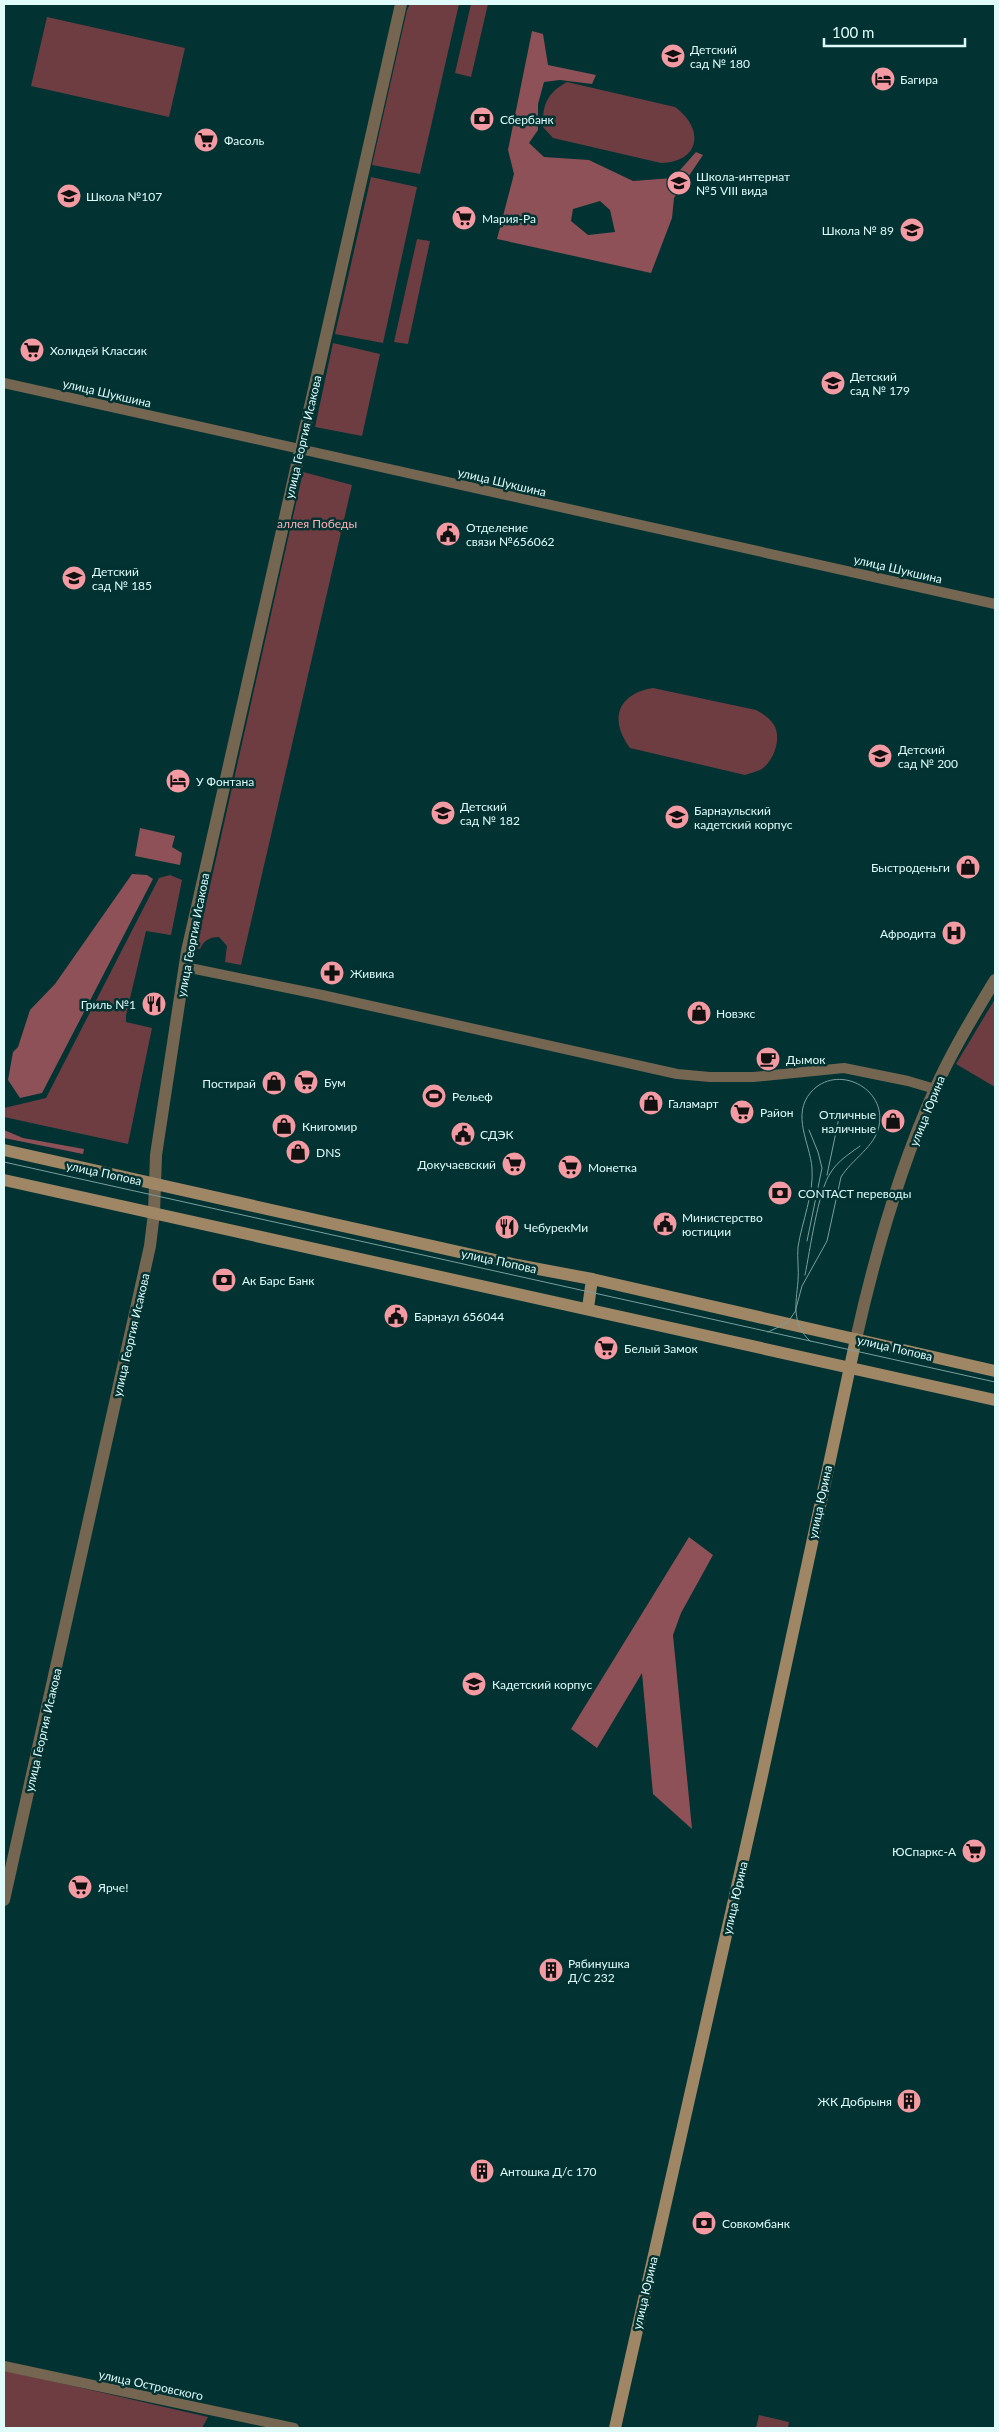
<svg xmlns="http://www.w3.org/2000/svg" width="999" height="2432" viewBox="0 0 999 2432" font-family="Lato,sans-serif">
<style>
.green{fill:#6e3d42}
.forest{fill:#8e5157;fill-rule:evenodd}
.lines{fill:none;stroke-linecap:round;stroke-linejoin:round}
.minor{stroke:#756651;stroke-width:10}
.tertiary{stroke:#756651;stroke-width:12}
.secondary{stroke:#9f8665;stroke-width:12}
.tram{stroke:#799f9e;stroke-width:1}
.labels{text-anchor:middle;dominant-baseline:central;stroke-width:5;stroke-linejoin:round;paint-order:stroke}
.poi-label{font-size:12px;fill:#dffcfb;stroke:#023232;text-anchor:start}
.street-label{font-size:12px;fill:#dffcfb;stroke:#023232}
.park-label{font-size:12px;fill:#fdb1b7;stroke:#023232}
</style>
<rect width="100%" height="100%" fill="#023232"/>
<g class="green">
<path d="M410,4H459L420,174L372,165L407,10Z"/>
<path d="M471,4H488L471,77L455,73Z"/>
<path d="M47,17L185,48L169,117L31,86Z"/>
<path d="M567,82L675,107C705,129 700,162 661,163L553,138L543,127C542,105 547,93 567,82Z"/>
<path d="M371,177L417,187L383,343L335,334Z"/>
<path d="M417,239L430,241L408,344L394,342Z"/>
<path d="M333,343L380,354L362,436L315,427Z"/>
<path d="M303,472L352,485L241,965L225,962L227,946L219,937C210,937 204,940 200,949L196,948Z"/>
<path d="M653,688L756,710C763,714 769,717 774,725C782,738 774,762 760,770C756,772 750,773 745,775L630,748C609,720 617,694 653,688Z"/>
<path d="M170,875L182,880L171,935L146,931L126,1015V1022L152,1028L128,1144L4,1117V1108L46,1098L159,878Z"/>
<path d="M995,999V1087L956,1064Z"/>
<path d="M4,2370L208,2417L202,2428H4Z"/>
<path d="M759,2415L789,2422L788,2428H756Z"/>
</g>
<g class="forest">
<path d="M532,31L543,34L548,65L596,75L592,84L560,80L544,82L538,104V130L529,143L544,157L589,160L633,181L673,178L696,152L703,155L674,198L672,218L651,273L497,239L514,174L508,150ZM600,201L610,210L615,232L588,235L571,221L573,209Z"/>
<path d="M140,828L175,836L172,847L182,853L180,865L135,856Z"/>
<path d="M132,874L147,875L153,879L42,1093L20,1098L8,1080L13,1052L18,1047L30,1010L55,984Z"/>
<path d="M4,1130L23,1138L84,1149L83,1154L4,1138Z"/>
<path d="M689,1537L713,1555L681,1613L673,1635L692,1829L653,1794L642,1673L597,1748L571,1729Z"/>
</g>
<g class="lines">
<g class="minor">
<path d="M4,383L995,604"/>
<path d="M185,967L322,995L677,1074L710,1077H753L844,1068L908,1081L935,1089"/>
<path d="M4,2366L294,2428"/>
</g>
<g class="tertiary">
<path d="M856,1339C875,1254 899,1169 935,1089C952,1051 974,1015 995,980"/>
<path d="M4,1900L150,1246L154,1213L156,1155L187,951L401,4"/>
</g>
<g class="secondary">
<path d="M4,1150L517,1265L592,1279L995,1371"/>
<path d="M4,1180L995,1400"/>
<path d="M588,1308L592,1279"/>
<path d="M615,2428L761,1780L856,1339"/>
</g>
<g class="tram">
<path d="M4,1162L995,1382"/>
<path d="M827,1175L840,1113"/>
<path d="M807,1241L822,1168L818,1152L809,1130"/>
<path d="M805,1275C810,1251 818,1190 831,1172C838,1161 849,1154 860,1146"/>
<path d="M768,1332L787,1323L795,1312L802,1286L827,1241L841,1177C852,1159 875,1147 879,1126C887,1088 837,1063 811,1092C791,1115 810,1143 812,1168C814,1194 802,1221 798,1247C797,1258 799,1270 798,1281C796,1304 791,1323 810,1341"/>
</g>
</g>
<defs>
<symbol id="school-disc" viewBox="-11 -11 22 22"><circle r="9.5" fill="#f49aa3" stroke="#023232"/><path d="M0-5L7-2L0 1L-7-2ZM-4 1L0 2.5L4 1V4Q0 6-4 4Z" fill="#111"/></symbol>
<symbol id="hotel-disc" viewBox="-11 -11 22 22"><circle r="9.5" fill="#f49aa3" stroke="#023232"/><path d="M-6-4.5h1.5V1H6V5H4.5V3h-9V5H-6ZM-4 0a1.8 1.8 0 1 1 3.6 0ZM.5 0V-2.5h3Q6-2.5 6 0Z" fill="#111"/></symbol>
<symbol id="bank-disc" viewBox="-11 -11 22 22"><circle r="9.5" fill="#f49aa3" stroke="#023232"/><path d="M-6-4H6V4H-6ZM0-2.3a2.3 2.3 0 1 0 0 4.6a2.3 2.3 0 1 0 0-4.6Z" fill="#111"/></symbol>
<symbol id="supermarket-disc" viewBox="-11 -11 22 22"><circle r="9.5" fill="#f49aa3" stroke="#023232"/><path d="M-6-5.5h2.5l.6 2H6L4.5 2H-2.5L-4.4-4H-6ZM-1.5 3.2a1.3 1.3 0 1 0 .1 0ZM3 3.2a1.3 1.3 0 1 0 .1 0Z" fill="#111"/></symbol>
<symbol id="civic-disc" viewBox="-11 -11 22 22"><circle r="9.5" fill="#f49aa3" stroke="#023232"/><path d="M-.6-6.5H3V-4.5H.6V-3L4-1V1h2V6H-6V1h2V-1L-.6-3ZM-1.2 2.5V6h2.4V2.5Z" fill="#111"/></symbol>
<symbol id="shop-disc" viewBox="-11 -11 22 22"><circle r="9.5" fill="#f49aa3" stroke="#023232"/><path d="M-5-2.5h2.3a2.7 3.5 0 0 1 5.4 0H5L5.5 6h-11ZM-1.5-2.5h3a1.5 2.3 0 0 0-3 0Z" fill="#111"/></symbol>
<symbol id="hospital-disc" viewBox="-11 -11 22 22"><circle r="9.5" fill="#f49aa3" stroke="#023232"/><path d="M-5-5h3v3.5h4V-5h3V5h-3V1.5h-4V5h-3Z" fill="#111"/></symbol>
<symbol id="pharmacy-disc" viewBox="-11 -11 22 22"><circle r="9.5" fill="#f49aa3" stroke="#023232"/><path d="M-2-6h4v4h4v4h-4v4h-4v-4h-4v-4h4Z" fill="#111"/></symbol>
<symbol id="restaurant-disc" viewBox="-11 -11 22 22"><circle r="9.5" fill="#f49aa3" stroke="#023232"/><path d="M-5-6h1v4h1v-4h1v4h1v-4h1v5L-1.5 .5V6h-2V.5L-5-1ZM5-6V6H3V1.5H1.5Q1.5-4 5-6Z" fill="#111"/></symbol>
<symbol id="cafe-disc" viewBox="-11 -11 22 22"><circle r="9.5" fill="#f49aa3" stroke="#023232"/><path d="M-5.5-4.5H6V0H3Q3 3.5 0 3.5H-2.5Q-5.5 3.5-5.5 0ZM3-3.2v2h1.7v-2ZM-6 4.5H4V6H-6Z" fill="#111"/></symbol>
<symbol id="stadium-disc" viewBox="-11 -11 22 22"><circle r="9.5" fill="#f49aa3" stroke="#023232"/><path d="M0-5a6.5 5 0 1 0 0 10a6.5 5 0 1 0 0-10ZM-3.5-1.8h7v3.6h-7Z" fill="#111"/></symbol>
<symbol id="building-disc" viewBox="-11 -11 22 22"><circle r="9.5" fill="#f49aa3" stroke="#023232"/><path d="M-4-6H4V6H1V3H-1V6H-4ZM-2.5-4.3h1.7v1.8h-1.7ZM.8-4.3h1.7v1.8H.8ZM-2.5-1h1.7V.8h-1.7ZM.8-1h1.7V.8H.8Z" fill="#111"/></symbol>
</defs>
<g fill-rule="evenodd">
<use href="#school-disc" x="659" y="42" width="28" height="28"/>
<use href="#hotel-disc" x="869" y="65" width="28" height="28"/>
<use href="#bank-disc" x="468" y="105" width="28" height="28"/>
<use href="#supermarket-disc" x="192" y="126" width="28" height="28"/>
<use href="#school-disc" x="665" y="169" width="28" height="28"/>
<use href="#school-disc" x="55" y="182" width="28" height="28"/>
<use href="#supermarket-disc" x="450" y="204" width="28" height="28"/>
<use href="#school-disc" x="898" y="216" width="28" height="28"/>
<use href="#supermarket-disc" x="18" y="336" width="28" height="28"/>
<use href="#school-disc" x="819" y="369" width="28" height="28"/>
<use href="#civic-disc" x="434" y="520" width="28" height="28"/>
<use href="#school-disc" x="60" y="564" width="28" height="28"/>
<use href="#school-disc" x="866" y="742" width="28" height="28"/>
<use href="#hotel-disc" x="164" y="767" width="28" height="28"/>
<use href="#school-disc" x="429" y="799" width="28" height="28"/>
<use href="#school-disc" x="663" y="803" width="28" height="28"/>
<use href="#shop-disc" x="954" y="853" width="28" height="28"/>
<use href="#hospital-disc" x="940" y="919" width="28" height="28"/>
<use href="#pharmacy-disc" x="318" y="959" width="28" height="28"/>
<use href="#restaurant-disc" x="140" y="990" width="28" height="28"/>
<use href="#shop-disc" x="685" y="999" width="28" height="28"/>
<use href="#cafe-disc" x="754" y="1045" width="28" height="28"/>
<use href="#supermarket-disc" x="292" y="1068" width="28" height="28"/>
<use href="#shop-disc" x="260" y="1069" width="28" height="28"/>
<use href="#stadium-disc" x="420" y="1082" width="28" height="28"/>
<use href="#shop-disc" x="637" y="1089" width="28" height="28"/>
<use href="#supermarket-disc" x="728" y="1098" width="28" height="28"/>
<use href="#shop-disc" x="879" y="1107" width="28" height="28"/>
<use href="#shop-disc" x="270" y="1112" width="28" height="28"/>
<use href="#civic-disc" x="449" y="1120" width="28" height="28"/>
<use href="#shop-disc" x="284" y="1138" width="28" height="28"/>
<use href="#supermarket-disc" x="500" y="1150" width="28" height="28"/>
<use href="#supermarket-disc" x="556" y="1153" width="28" height="28"/>
<use href="#bank-disc" x="766" y="1179" width="28" height="28"/>
<use href="#civic-disc" x="651" y="1210" width="28" height="28"/>
<use href="#restaurant-disc" x="493" y="1213" width="28" height="28"/>
<use href="#bank-disc" x="210" y="1266" width="28" height="28"/>
<use href="#civic-disc" x="382" y="1302" width="28" height="28"/>
<use href="#supermarket-disc" x="592" y="1334" width="28" height="28"/>
<use href="#school-disc" x="460" y="1670" width="28" height="28"/>
<use href="#supermarket-disc" x="960" y="1837" width="28" height="28"/>
<use href="#supermarket-disc" x="66" y="1873" width="28" height="28"/>
<use href="#building-disc" x="537" y="1956" width="28" height="28"/>
<use href="#building-disc" x="895" y="2087" width="28" height="28"/>
<use href="#building-disc" x="468" y="2157" width="28" height="28"/>
<use href="#bank-disc" x="690" y="2209" width="28" height="28"/>
</g>
<g class="labels">
<g class="poi-label">
<text x="690" y="49">Детский<tspan x="690" dy="14">сад № 180</tspan></text>
<text x="900" y="79">Багира</text>
<text x="500" y="119">Сбербанк</text>
<text x="224" y="140">Фасоль</text>
<text x="696" y="176">Школа-интернат<tspan x="696" dy="14">№5 VIII вида</tspan></text>
<text x="86" y="196">Школа №107</text>
<text x="482" y="218">Мария-Ра</text>
<text x="894" y="230" text-anchor="end">Школа № 89</text>
<text x="50" y="350">Холидей Классик</text>
<text x="850" y="376">Детский<tspan x="850" dy="14">сад № 179</tspan></text>
<text x="466" y="527">Отделение<tspan x="466" dy="14">связи №656062</tspan></text>
<text x="92" y="571">Детский<tspan x="92" dy="14">сад № 185</tspan></text>
<text x="898" y="749">Детский<tspan x="898" dy="14">сад № 200</tspan></text>
<text x="196" y="781">У Фонтана</text>
<text x="460" y="806">Детский<tspan x="460" dy="14">сад № 182</tspan></text>
<text x="694" y="810">Барнаульский<tspan x="694" dy="14">кадетский корпус</tspan></text>
<text x="950" y="867" text-anchor="end">Быстроденьги</text>
<text x="936" y="933" text-anchor="end">Афродита</text>
<text x="350" y="973">Живика</text>
<text x="136" y="1004" text-anchor="end">Гриль №1</text>
<text x="716" y="1013">Новэкс</text>
<text x="786" y="1059">Дымок</text>
<text x="324" y="1082">Бум</text>
<text x="256" y="1083" text-anchor="end">Постирай</text>
<text x="452" y="1096">Рельеф</text>
<text x="668" y="1103">Галамарт</text>
<text x="760" y="1112">Район</text>
<text x="876" y="1114" text-anchor="end">Отличные<tspan x="876" dy="14">наличные</tspan></text>
<text x="302" y="1126">Книгомир</text>
<text x="480" y="1134">СДЭК</text>
<text x="316" y="1152">DNS</text>
<text x="496" y="1164" text-anchor="end">Докучаевский</text>
<text x="588" y="1167">Монетка</text>
<text x="798" y="1193">CONTACT переводы</text>
<text x="682" y="1217">Министерство<tspan x="682" dy="14">юстиции</tspan></text>
<text x="524" y="1227">ЧебурекМи</text>
<text x="242" y="1280">Ак Барс Банк</text>
<text x="414" y="1316">Барнаул 656044</text>
<text x="624" y="1348">Белый Замок</text>
<text x="492" y="1684">Кадетский корпус</text>
<text x="956" y="1851" text-anchor="end">ЮСпаркс-А</text>
<text x="98" y="1887">Ярче!</text>
<text x="568" y="1963">Рябинушка<tspan x="568" dy="14">Д/С 232</tspan></text>
<text x="892" y="2101" text-anchor="end">ЖК Добрыня</text>
<text x="500" y="2171">Антошка Д/с 170</text>
<text x="722" y="2223">Совкомбанк</text>
</g>
<g class="street-label">
<text transform="translate(107 393) rotate(13)">улица Шукшина</text>
<text transform="translate(303 437) rotate(-77)">улица Георгия Исакова</text>
<text transform="translate(502 482) rotate(13)">улица Шукшина</text>
<text transform="translate(898 569) rotate(13)">улица Шукшина</text>
<text transform="translate(193 935) rotate(-79)">улица Георгия Исакова</text>
<text transform="translate(927 1111) rotate(-68)">улица Юрина</text>
<text transform="translate(104 1173) rotate(12)">улица Попова</text>
<text transform="translate(499 1261) rotate(12)">улица Попова</text>
<text transform="translate(131 1335) rotate(-77)">улица Георгия Исакова</text>
<text transform="translate(895 1348) rotate(13)">улица Попова</text>
<text transform="translate(820 1502) rotate(-78)">улица Юрина</text>
<text transform="translate(43 1730) rotate(-77)">улица Георгия Исакова</text>
<text transform="translate(735 1898) rotate(-77)">улица Юрина</text>
<text transform="translate(645 2293) rotate(-77)">улица Юрина</text>
<text transform="translate(151 2385) rotate(12)">улица Островского</text>
</g>
<g class="park-label">
<text x="317" y="523">аллея Победы</text>
</g>
</g>
<rect width="999" height="2432" fill="none" stroke="#dffcfb" stroke-width="10"/>
<path d="M824 38v8h141v-8" fill="none" stroke="#dffcfb" stroke-width="2.5"/>
<text x="832" y="38" font-size="15" fill="#dffcfb" stroke="#023232" stroke-width="4" paint-order="stroke">100 m</text>
</svg>
